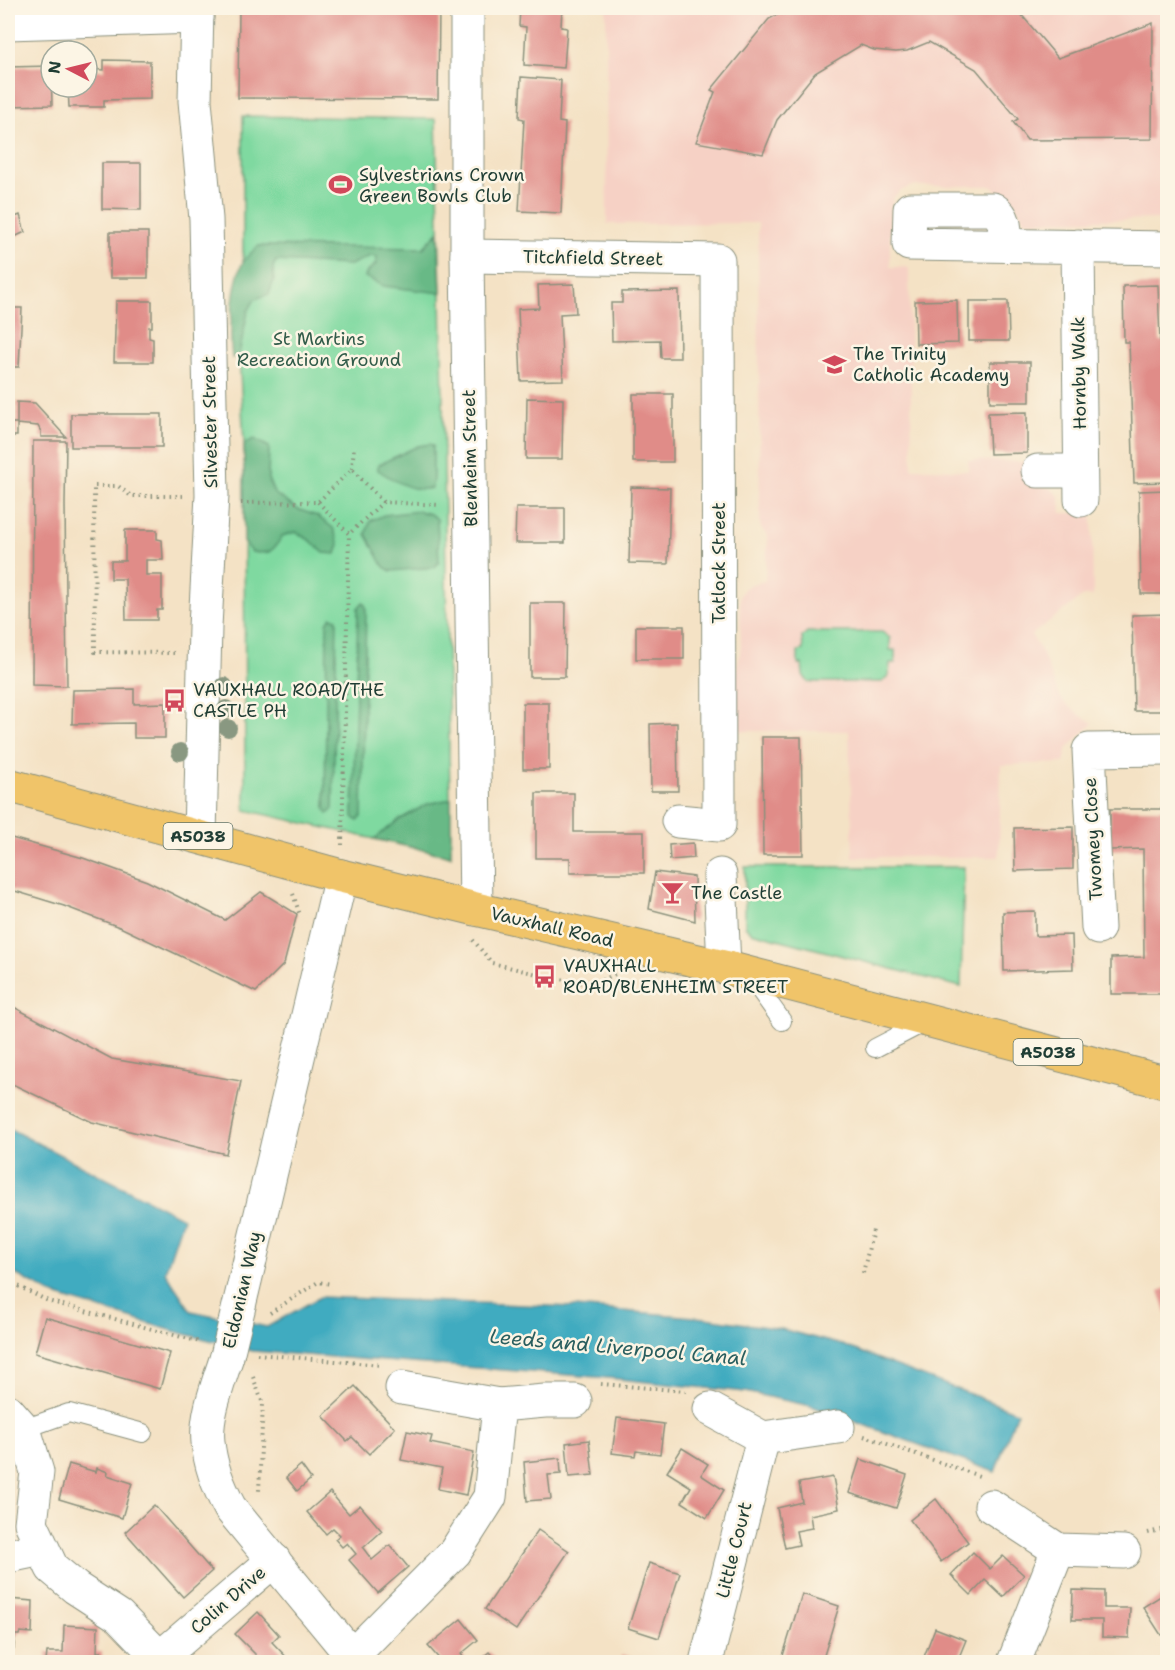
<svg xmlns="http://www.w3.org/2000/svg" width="1175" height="1670" viewBox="0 0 1175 1670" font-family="'Shantell Sans',sans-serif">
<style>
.built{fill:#f6d1c5}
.green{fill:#7fd9a0;stroke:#4f8b6a;stroke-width:1.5}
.forest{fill:#67b986;stroke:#437b5d;stroke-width:1.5}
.water{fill:#40abc0;stroke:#30747a;stroke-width:1.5}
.building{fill:#e08c88}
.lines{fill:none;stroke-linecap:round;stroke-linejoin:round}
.lane-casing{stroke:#8a907c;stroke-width:20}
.street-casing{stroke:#8a907c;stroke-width:35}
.primary-casing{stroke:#8a907c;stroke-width:35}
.path{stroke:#8a907c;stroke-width:4;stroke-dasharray:1.5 4.5;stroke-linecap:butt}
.lane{stroke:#fff;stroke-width:18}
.street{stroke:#fff;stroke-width:33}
.primary{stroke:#f0c469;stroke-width:33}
.street-bridge-casing{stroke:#8a907c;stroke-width:35;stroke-linecap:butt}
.street-bridge{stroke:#fff;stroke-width:33}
.tree{fill:#899881}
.labels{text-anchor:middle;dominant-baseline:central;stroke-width:5;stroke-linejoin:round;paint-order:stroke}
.shield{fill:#fcf5e5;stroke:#617469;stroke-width:1.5}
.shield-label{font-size:16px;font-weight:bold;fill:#1f3d34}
.poi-label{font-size:18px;fill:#1f3d34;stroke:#fcf5e5;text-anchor:start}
.street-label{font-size:18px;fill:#1f3d34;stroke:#fcf5e5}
.park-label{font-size:18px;fill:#325c4a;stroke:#fcf5e5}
.water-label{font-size:20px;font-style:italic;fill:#295e5e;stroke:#fcf5e5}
</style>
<rect width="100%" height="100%" fill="#fcf5e5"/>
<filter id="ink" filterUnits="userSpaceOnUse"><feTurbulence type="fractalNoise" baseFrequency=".0167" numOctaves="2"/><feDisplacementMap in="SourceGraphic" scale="12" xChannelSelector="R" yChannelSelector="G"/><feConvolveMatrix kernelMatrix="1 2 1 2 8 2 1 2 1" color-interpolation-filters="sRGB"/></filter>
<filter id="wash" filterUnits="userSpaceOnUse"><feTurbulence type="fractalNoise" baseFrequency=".008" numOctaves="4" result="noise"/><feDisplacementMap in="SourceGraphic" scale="24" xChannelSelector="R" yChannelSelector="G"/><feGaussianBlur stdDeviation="1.35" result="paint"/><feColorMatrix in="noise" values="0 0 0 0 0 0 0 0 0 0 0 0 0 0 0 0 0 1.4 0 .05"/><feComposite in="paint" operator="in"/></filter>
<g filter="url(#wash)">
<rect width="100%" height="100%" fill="#f4e2c5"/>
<path class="built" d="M606,8H1167V219L1025,221L1015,203L1008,196L990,186H913L900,191L893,198L890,210V267H909L912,468L969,471L968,460L1027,462L1028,485L1050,488L1055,492L1060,497L1061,513H1092L1093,596H1083L1031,635L1042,652L1058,693L1064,702L1081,716L1093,723L1067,749L1064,763L1001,765L999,857H853L849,731H730L732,698L741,647L740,596L744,589L750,585L765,581L768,537L760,526L758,223L607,224Z"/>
<g class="green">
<path d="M243,116L436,119L441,293L451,856L245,810L244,444L239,354L243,262Z"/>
<path d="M807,632H882L890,638V650H895V663H890L889,675L882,682H808L803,675L802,664H798V651L803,650L802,637Z"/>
<path d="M745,867H964L961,987L751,932L745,926Z"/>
</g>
<g class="forest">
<path d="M438,232L441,293L383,286L365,277L367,272L376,264L377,257L370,256L350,265L276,261L273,267L274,280L269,294L255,299L248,311L239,354L232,358C229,333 232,287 242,264C245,257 253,252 258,246L423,248Z"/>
<path d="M254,439L269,447L268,479L274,493L297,509L317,516L333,528L339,544L336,554L324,553L311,541L296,532L282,536C274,551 270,555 252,552L244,542V444Z"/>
<path d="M430,444L433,446V478L432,488C413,493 393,480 378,470V465L382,463L418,446Z"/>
<path d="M419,511L430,514L437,519L439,562L435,567L391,571L384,567L366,534L370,521L384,515Z"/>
<path d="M363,602L366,607L362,816L358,821L353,817L358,608Z"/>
<path d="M331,617L337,619L333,809L328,814L325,808L327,623Z"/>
<path d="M451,799V856L374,839L399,820L427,804Z"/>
</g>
<path class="water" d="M8,1128L183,1218L165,1272L191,1311L267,1327L320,1297L575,1307L706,1318L781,1329L842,1345L1017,1412L995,1472L811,1406L745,1392L609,1378L253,1351L177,1332L54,1295L8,1270Z"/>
<g id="blocks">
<g class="building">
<path d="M239,8H439L438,99L238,98Z"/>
<path d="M520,8H562L561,27L567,28L564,68L524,65L526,27L519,26Z"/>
<path d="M790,8H1010L1020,13L1058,58L1153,23L1152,139L1027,140L1013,122L1018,119L976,69L929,42L907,51L896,52L874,50L861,45L815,73L777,120L763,154L696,142L715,92L711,90L769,19Z"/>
<path d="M104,60L150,61V99L104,100V107H69L68,87H87V69L104,70Z"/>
<path d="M51,66L52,105L8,106V67Z"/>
<path d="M521,77L561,80L559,122L565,123L561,213L519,211L524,119L519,118Z"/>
<path d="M102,163H141V210L102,209Z"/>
<path d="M8,214L10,219L20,215L25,232L8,240Z"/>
<rect x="110" y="232" width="38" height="46"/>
<path d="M574,284L576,313L560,314L563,380L521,381L518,309L539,308L538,285Z"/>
<path d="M1158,285L1160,341H1166L1167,482L1134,483L1129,342H1124L1123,286Z"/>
<path d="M679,291L680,358H661L660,340L612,341L611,303H622V292Z"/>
<path d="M957,300L958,343L916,344L915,301Z"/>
<path d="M116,301H152V327H149V338L153,339V362H114Z"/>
<path d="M969,301H1008L1009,341H969Z"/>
<path d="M8,308H22L19,367H8Z"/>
<rect x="990" y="362" width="40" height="40"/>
<rect x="633" y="394" width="40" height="68"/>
<path d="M527,398L563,399L562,459H526Z"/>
<path d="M17,402L35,403L66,437H41V432L38,426L17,424V436H8V423H17Z"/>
<path d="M1027,412V453L990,454L988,413Z"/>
<rect x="71" y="414" width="91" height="33"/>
<path d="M33,441H66L65,504L67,686L32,685Z"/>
<path d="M631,487L670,488L668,564L629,563Z"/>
<path d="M1167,490V594H1141L1139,491Z"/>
<path d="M516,508H565V543H515Z"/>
<path d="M125,530H157V539L162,540L163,560H146V575H162V610H157V620H126L125,579H111V561H125Z"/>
<path d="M530,603H566L565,677H530Z"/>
<path d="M1167,614V711H1134L1132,615Z"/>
<rect x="636" y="626" width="48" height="33"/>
<path d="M134,689V704L165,703V738H134V723L72,724L73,690Z"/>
<rect x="523" y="703" width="26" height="66"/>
<path d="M677,723L678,791H651L650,724Z"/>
<path d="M762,737H801L803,855H763Z"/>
<path d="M536,793H574V832H644V873H570V858H536Z"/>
<path d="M1110,809H1167V994H1111V958L1144,957L1143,849L1110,850Z"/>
<path d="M1073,827V869L1015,871L1014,828Z"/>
<path d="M8,837L83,858L147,881L225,920L261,892L297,914L284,964L256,992L122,928L64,906L8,889Z"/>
<path d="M693,843L694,858L670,860L669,845Z"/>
<path d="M655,872L694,877L695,921L649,909Z"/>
<path d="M1035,911V936L1072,935L1073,969L1004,971L1003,912Z"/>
<path d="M8,1004L112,1059L241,1081L226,1154L92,1122L8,1082Z"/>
<path d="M1167,1288V1316L1159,1291Z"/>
<path d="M45,1317L170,1353L160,1389L35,1353Z"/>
<path d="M355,1386L395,1428L369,1454L352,1437L347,1441L323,1416Z"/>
<path d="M617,1418L664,1424L660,1454L636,1451L635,1456L612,1453Z"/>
<path d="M407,1431L432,1436L430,1443L474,1452L466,1495L438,1489L442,1468L401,1460Z"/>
<path d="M589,1440L593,1475L569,1477L566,1443Z"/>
<path d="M682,1448L708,1464L701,1475L724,1490L707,1518L682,1502L691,1487L667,1472Z"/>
<path d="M560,1458L561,1474L548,1475L551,1499L527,1501L524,1462Z"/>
<path d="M860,1459L907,1475L896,1508L849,1493Z"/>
<path d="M69,1464L96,1472L97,1468L108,1472L107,1475L132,1483L122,1518L59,1499Z"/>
<path d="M301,1465L311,1479L297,1491L286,1477Z"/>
<path d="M833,1477L839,1509L810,1515L812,1528L796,1531L799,1545L785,1548L777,1508L802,1502L799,1483Z"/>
<path d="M330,1492L349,1514L360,1505L382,1531L363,1548L372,1560L390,1545L408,1567L378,1593L349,1560L356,1554L347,1543L342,1547L335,1539L340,1535L333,1528L326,1534L307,1512Z"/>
<path d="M936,1499L968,1542L941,1562L910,1520Z"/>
<path d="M154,1505L212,1571L183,1597L125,1532Z"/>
<path d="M538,1530L569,1551L516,1630L485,1609Z"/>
<path d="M973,1552L990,1569L1003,1556L1024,1575L1003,1597L985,1580L971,1595L951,1575Z"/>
<path d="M649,1563L680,1573L659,1638L628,1628Z"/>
<path d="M1073,1590L1104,1591V1608H1130L1129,1638L1102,1637V1620H1072Z"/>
<path d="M1167,1592V1631L1161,1635L1143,1607Z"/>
<path d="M802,1594L839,1606L822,1662H781Z"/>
<path d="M8,1599L33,1601L32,1633L20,1632L19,1635H15L14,1649L8,1648Z"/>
<path d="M258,1612L279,1635L272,1642L291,1662H248L256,1655L235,1634Z"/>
<path d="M461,1619L478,1640L461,1654L466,1660L464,1662H442L428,1646Z"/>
<path d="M64,1625L98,1627L97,1652H102V1662H46L47,1652H63Z"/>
<path d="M935,1628L966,1640L957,1662H922Z"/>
<path d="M489,1652L498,1662H477Z"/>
<path d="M622,1655L654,1660L653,1662H621Z"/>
</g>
</g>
</g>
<g filter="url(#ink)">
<use href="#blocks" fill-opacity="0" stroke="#8a907c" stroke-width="1.5"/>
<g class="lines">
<defs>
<g id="lane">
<path d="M749,975L782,1021"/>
<path d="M875,1048L927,1021"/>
<path d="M24,1429L69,1413L143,1433"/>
</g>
<g id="street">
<path d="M197,8L195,101L206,219L212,495L205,627L200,836"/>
<path d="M467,8V256L476,909"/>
<path d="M8,23L197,17"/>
<path d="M1005,245C1005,230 1007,218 993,209H910L909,244L1168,248"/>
<path d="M1078,246L1081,500"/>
<path d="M467,256L718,260L719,825L678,821"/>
<path d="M1038,471H1080"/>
<path d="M720,875L724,967"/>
<path d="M1098,928L1089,750L1168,749"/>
<path d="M250,1260L341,876"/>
<path d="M227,1356C219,1382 205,1416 208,1442C210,1465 219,1488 230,1508L357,1662"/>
<path d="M402,1388L499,1405"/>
<path d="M710,1409L763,1438"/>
<path d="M8,1411L24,1429L37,1472L31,1523L52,1568L76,1588L119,1616L160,1658"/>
<path d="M991,1506L1058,1550L1124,1552"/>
<path d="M8,1556L42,1549"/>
<path d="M351,1657L455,1552L490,1497L499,1405L545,1401H575"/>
<path d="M155,1662L274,1560"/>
<path d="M706,1662L763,1438L838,1427"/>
<path d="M1014,1662L1058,1550"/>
</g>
<path id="primary" d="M8,785L341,876L476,909L724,967L1168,1083"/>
</defs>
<use href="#lane" class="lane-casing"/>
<use href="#street" class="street-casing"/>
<use href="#primary" class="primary-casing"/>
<g class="path">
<path d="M352,469L354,447"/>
<path d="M318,502L349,534L383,502"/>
<path d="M241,503L318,502L352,469L383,502L440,505"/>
<path d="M174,653L95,652L94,486H118L131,496H183"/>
<path d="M342,845L349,534"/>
<path d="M293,894L300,915"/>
<path d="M473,940L492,963L545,976L592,985L615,974"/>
<path d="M863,1273L873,1230"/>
<path d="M8,1281L48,1301L200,1342"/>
<path d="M270,1313L318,1282L332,1284"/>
<path d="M257,1354L381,1365"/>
<path d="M253,1377L263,1404L259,1491L257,1493"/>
<path d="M601,1384L686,1391"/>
<path d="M864,1436L982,1477"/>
<path d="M1148,1533L1168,1528"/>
</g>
<use href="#lane" class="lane"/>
<use href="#street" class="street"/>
<use href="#primary" class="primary"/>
<defs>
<path id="street-bridge" d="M227,1356L250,1260"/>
</defs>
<use href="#street-bridge" class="street-bridge-casing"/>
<use href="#street-bridge" class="street-bridge"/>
</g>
<g class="tree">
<circle cx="224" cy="686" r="9"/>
<circle cx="226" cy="709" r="9"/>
<circle cx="228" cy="728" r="9"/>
<circle cx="180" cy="752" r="9"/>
</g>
</g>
<defs>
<symbol id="stadium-bare" viewBox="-9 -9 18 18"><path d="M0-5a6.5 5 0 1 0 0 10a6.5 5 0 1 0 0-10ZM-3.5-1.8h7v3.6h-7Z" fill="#d1495b" stroke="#fcf5e5" stroke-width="2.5" paint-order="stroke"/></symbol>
<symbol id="school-bare" viewBox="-9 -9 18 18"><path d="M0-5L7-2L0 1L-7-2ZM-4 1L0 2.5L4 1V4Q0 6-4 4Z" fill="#d1495b" stroke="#fcf5e5" stroke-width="2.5" paint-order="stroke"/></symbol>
<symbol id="bus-bare" viewBox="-9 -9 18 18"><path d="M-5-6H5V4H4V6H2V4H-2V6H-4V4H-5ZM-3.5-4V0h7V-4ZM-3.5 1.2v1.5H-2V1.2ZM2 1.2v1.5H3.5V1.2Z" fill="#d1495b" stroke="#fcf5e5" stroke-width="2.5" paint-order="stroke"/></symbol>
<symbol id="bar-bare" viewBox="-9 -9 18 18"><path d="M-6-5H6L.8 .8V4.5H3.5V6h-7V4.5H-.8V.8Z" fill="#d1495b" stroke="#fcf5e5" stroke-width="2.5" paint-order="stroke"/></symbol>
</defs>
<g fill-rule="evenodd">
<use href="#stadium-bare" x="324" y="168" width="33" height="33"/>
<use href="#school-bare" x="818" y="348" width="33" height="33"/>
<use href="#bus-bare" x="158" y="684" width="33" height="33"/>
<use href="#bar-bare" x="656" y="876" width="33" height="33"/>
<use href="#bus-bare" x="528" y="960" width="33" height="33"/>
</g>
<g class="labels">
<g class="shield">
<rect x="163.5" y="823" width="69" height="26" rx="4.5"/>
<rect x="1013.5" y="1039" width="69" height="26" rx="4.5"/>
</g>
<g class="shield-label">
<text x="198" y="836">A5038</text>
<text x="1048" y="1052">A5038</text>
</g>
<g class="poi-label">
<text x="359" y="175">Sylvestrians Crown<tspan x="359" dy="21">Green Bowls Club</tspan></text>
<text x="853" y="354">The Trinity<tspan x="853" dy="21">Catholic Academy</tspan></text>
<text x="193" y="690">VAUXHALL ROAD/THE<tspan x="193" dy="21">CASTLE PH</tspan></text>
<text x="691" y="893">The Castle</text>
<text x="563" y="966">VAUXHALL<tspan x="563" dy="21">ROAD/BLENHEIM STREET</tspan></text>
</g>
<g class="street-label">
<text transform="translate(593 258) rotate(1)">Titchfield Street</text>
<text transform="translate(1079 373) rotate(-91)">Hornby Walk</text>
<text transform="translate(210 422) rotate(-91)">Silvester Street</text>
<text transform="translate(470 458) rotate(-91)">Blenheim Street</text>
<text transform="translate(719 563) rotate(-90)">Tatlock Street</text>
<text transform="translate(1093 839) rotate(-93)">Twomey Close</text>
<text transform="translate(552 927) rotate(13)">Vauxhall Road</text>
<text transform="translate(242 1290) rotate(-77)">Eldonian Way</text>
<text transform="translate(734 1550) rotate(-76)">Little Court</text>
<text transform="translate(228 1600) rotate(-41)">Colin Drive</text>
</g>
<g class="park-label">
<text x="319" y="339">St Martins<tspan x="319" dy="21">Recreation Ground</tspan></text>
</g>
<g class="water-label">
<text transform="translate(618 1347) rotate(5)">Leeds and Liverpool Canal</text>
</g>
</g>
<rect width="1175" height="1670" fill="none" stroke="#fcf5e5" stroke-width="30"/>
<g transform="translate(69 69) rotate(277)"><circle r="28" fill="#fcf5e5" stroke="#a4ab9e" stroke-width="1.5"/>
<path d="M0-4.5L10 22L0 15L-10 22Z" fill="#d1495b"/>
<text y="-9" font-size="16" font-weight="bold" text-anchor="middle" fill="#1f3d34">N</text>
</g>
</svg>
